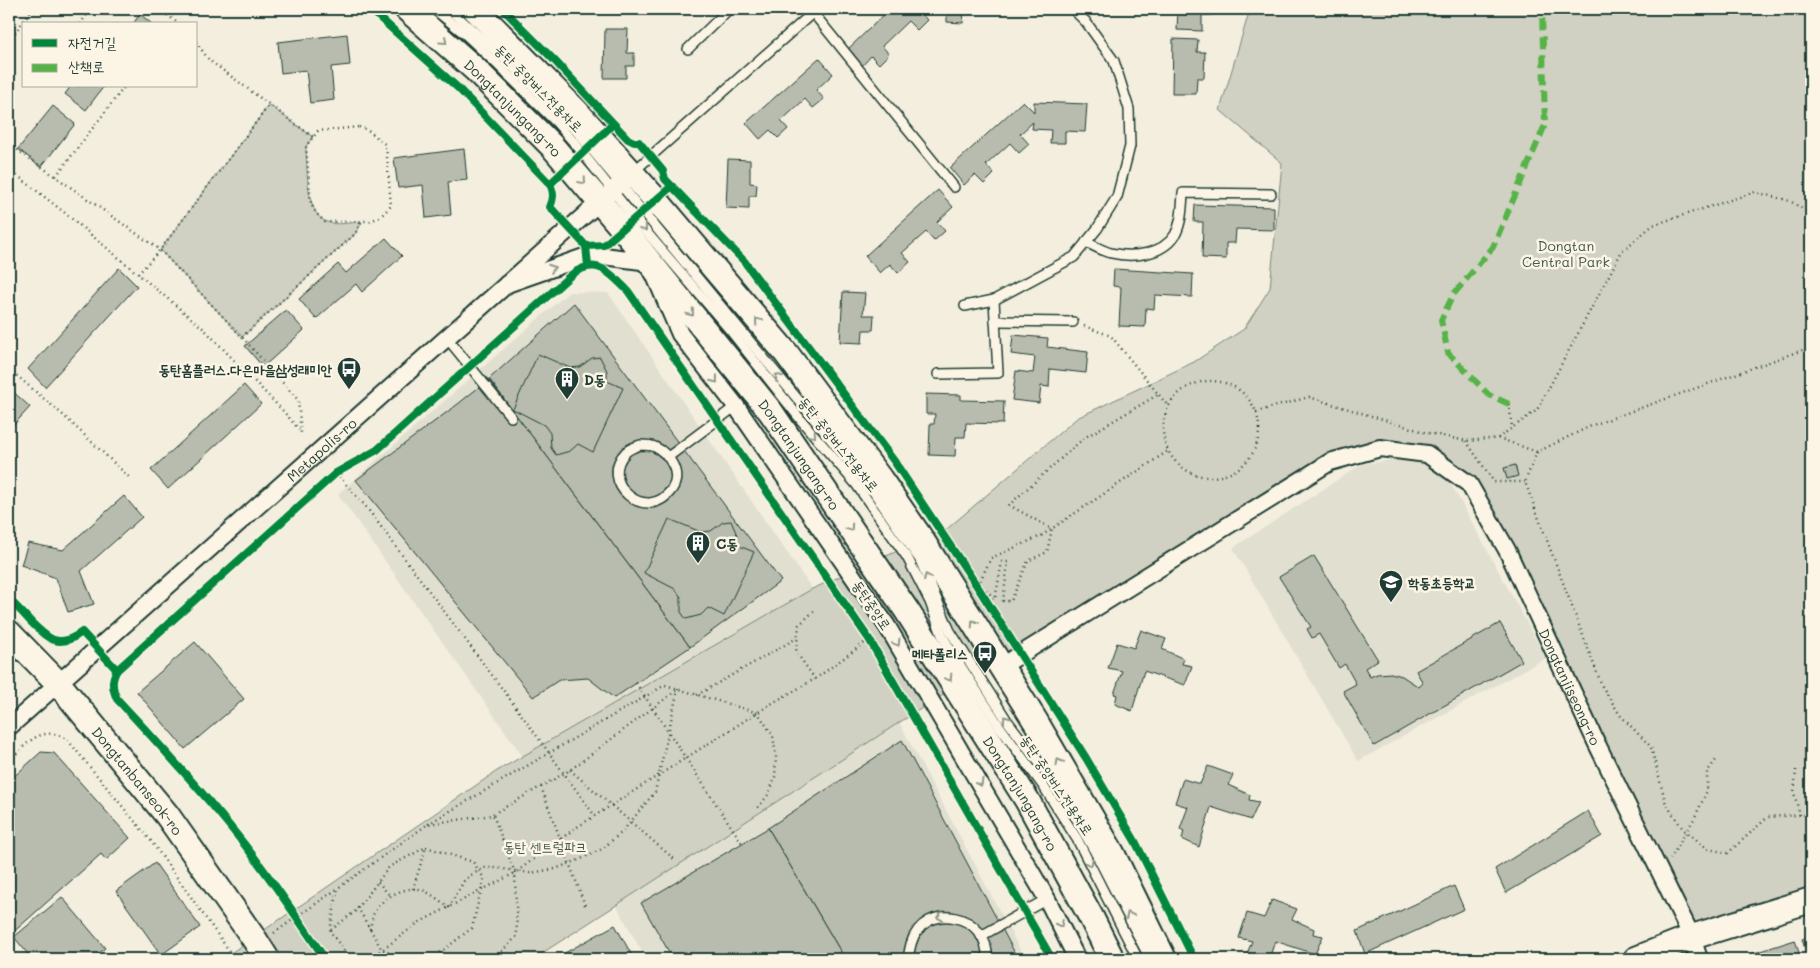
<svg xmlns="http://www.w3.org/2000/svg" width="1820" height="968" viewBox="0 0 1820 968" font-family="Mali,'Poor Story',sans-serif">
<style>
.built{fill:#e1dfd0}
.green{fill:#d0d1c2;stroke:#78877b}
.building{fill:#b8bcae;stroke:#1f3d34}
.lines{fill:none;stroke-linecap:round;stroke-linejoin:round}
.lane-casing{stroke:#1f3d34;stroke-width:12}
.street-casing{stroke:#1f3d34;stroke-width:20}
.secondary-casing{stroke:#1f3d34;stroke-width:28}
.path{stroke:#1f3d34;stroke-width:2.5;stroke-dasharray:1 4;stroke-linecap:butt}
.lane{stroke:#fcf5e5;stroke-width:9}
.street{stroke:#fcf5e5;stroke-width:16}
.secondary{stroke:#fcf5e5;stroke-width:24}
.secondary-bridge-casing{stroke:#1f3d34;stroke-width:28;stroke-linecap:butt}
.path-bridge{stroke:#1f3d34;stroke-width:2.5;stroke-dasharray:1 4;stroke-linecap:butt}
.secondary-bridge{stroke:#fcf5e5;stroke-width:24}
.quiet{stroke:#55b346;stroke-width:6;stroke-dasharray:12 6;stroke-linecap:butt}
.cycleway-casing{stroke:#fcf5e5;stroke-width:11}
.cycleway{stroke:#00873e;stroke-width:8}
.oneway{stroke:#8e998c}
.labels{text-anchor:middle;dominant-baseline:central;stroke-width:5;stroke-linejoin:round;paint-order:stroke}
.street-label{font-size:14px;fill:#1f3d34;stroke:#fcf5e5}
.park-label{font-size:14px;fill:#425b50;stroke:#fcf5e5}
.poi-label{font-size:14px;font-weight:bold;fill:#1f3d34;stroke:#fcf5e5;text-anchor:start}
</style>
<rect width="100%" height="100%" fill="#f3eede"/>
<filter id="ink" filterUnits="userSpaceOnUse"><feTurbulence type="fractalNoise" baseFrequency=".02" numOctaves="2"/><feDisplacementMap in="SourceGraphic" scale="10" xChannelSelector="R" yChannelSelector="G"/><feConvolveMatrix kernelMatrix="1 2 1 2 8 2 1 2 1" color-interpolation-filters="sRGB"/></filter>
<g filter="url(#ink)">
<g class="built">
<path d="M569,292L608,293L812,589L891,707L1025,959H646L574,829L338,494Z"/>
<path d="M1402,459L1440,464L1546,658L1358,761L1233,548L1362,464Z"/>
</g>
<g class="green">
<path d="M1250,9H1811V887L1692,937L1469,484L1427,454L1380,448L1330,462L1018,648L900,722L533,959H222L497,771L812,589L947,529L1077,418L1194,362L1244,329L1270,288L1282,163L1220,110Z"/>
<path d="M269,105L313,137L306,146V151C308,170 305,214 327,222C336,226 352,222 362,222L355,234L242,337L160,250Z"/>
</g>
<g class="building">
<path d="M890,9H921L919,11L927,20L917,30L908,21L882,46L889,54L879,64L871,56L862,66L847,50Z"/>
<path d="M935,9H983V11L964,10L963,23L947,22V9Z"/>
<path d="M1178,9H1212L1211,15H1202V31L1177,30Z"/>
<path d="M140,14L152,24H133Z"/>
<path d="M605,29H628L627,53H634V66H626V78H604Z"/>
<path d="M347,34L350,65L331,67L334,100L310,103L306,70L281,73L278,42Z"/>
<path d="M1173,39L1198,40L1197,52H1205L1204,78H1197L1196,94H1172Z"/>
<path d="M819,58L833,74L816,90L824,99L813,108L805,99L781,121L788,129L778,138L770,130L760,139L746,123Z"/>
<path d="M71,86H104L86,110L65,94Z"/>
<path d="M1023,101L1034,112V102L1087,104L1085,132L1065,131V143H1050L1051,130L1032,129L1033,122L1020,134L1029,144L1019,153L1010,143L986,165L994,174L984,184L975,175L964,185L950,168Z"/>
<path d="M53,106L75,124L41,167L18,149Z"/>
<path d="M464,149L467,180L448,182L451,215L426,218L423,185L398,188L394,158Z"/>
<path d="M728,159L750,160V183L757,184L756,196H749V209L726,208Z"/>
<path d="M938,190L953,207L937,222L945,231L934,241L926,232L902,253L910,262L898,273L890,264L880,273L865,256Z"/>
<path d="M1195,205L1274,207V230L1236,229L1235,243H1226V259L1202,258L1203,222H1194Z"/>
<path d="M386,238L402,256L362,292L356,284L316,319L299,299L338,264L346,273Z"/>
<path d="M119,268L137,286L45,387L28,369Z"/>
<path d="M1114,269L1193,274L1192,297L1155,295L1154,309L1146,308L1145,327L1119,326L1121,287L1113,286Z"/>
<path d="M843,292L865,293L863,315H874L873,330H863L862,343L840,342Z"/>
<path d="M574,303L781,581L690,647L489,379Z"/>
<path d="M286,310L304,330L263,367L245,346Z"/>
<path d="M1013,335L1048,338L1047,347L1088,352L1086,373L1050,369L1049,387L1041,386L1039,403L1012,400L1016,371L1033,373L1035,357L1011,354Z"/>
<path d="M538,354L570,368L580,367L592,358L600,357L607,371V381L623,388L593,452L578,444L570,451L556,455L551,448L550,433L544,425L513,409Z"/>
<path d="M489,379L690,647L614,698L588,678L559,680L533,697L356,480L458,404Z"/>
<path d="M244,385L261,404L168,489L151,470Z"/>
<path d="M9,388L30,407L9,430Z"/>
<path d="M926,394L961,395V400L1004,401L1003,424L966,423L965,437H956L955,456L929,455L930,424H934L935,414H926Z"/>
<path d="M1515,465L1518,476L1507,479L1504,468Z"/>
<path d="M124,496L142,517L81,571L94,604L68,612L56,578L21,565L28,543L63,550Z"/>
<path d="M669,519L701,532L711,531L723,522L731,521L737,535V545L754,552L724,616L708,608L701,615L686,619L681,612V597L675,589L644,573Z"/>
<path d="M1314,556L1378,660L1365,668L1370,677L1377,674L1391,673L1402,676L1419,687L1423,683L1416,671L1500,623L1522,661L1374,746L1343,691L1356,684L1345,664L1339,668L1319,634L1312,638L1307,629L1311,627L1279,577Z"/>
<path d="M1141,630L1166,639L1162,649L1184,659L1182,664L1192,666L1185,685L1144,671L1132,711L1115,704L1117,695L1114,694L1122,671L1108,668L1117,643L1134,648Z"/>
<path d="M195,642L244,699L185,749L137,692Z"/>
<path d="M902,740L1018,959H845L768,828Z"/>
<path d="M41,752L54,753L130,838L106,860L101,854L9,936V781Z"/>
<path d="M1208,766L1233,775L1228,785L1250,795L1249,800L1259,802L1251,820L1211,807L1199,847L1182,839L1184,831L1180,829L1188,807L1175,803L1183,779L1200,784Z"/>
<path d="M1588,811L1602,836L1506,893L1495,869Z"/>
<path d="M768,828L845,959H673L641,903Z"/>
<path d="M155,863L200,927L161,955L116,891Z"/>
<path d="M1454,886L1464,909L1365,954L1357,931Z"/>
<path d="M62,897L105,948L92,959H32L14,937Z"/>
<path d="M1272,900L1297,909L1292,919L1314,929L1313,934L1323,936L1315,954L1275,941L1269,959H1245L1252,941L1239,938L1247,913L1264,918Z"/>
<path d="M615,925L634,959H554Z"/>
<path d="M1811,936V959H1808L1802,939Z"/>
<path d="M1795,940L1801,959H1740L1742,957Z"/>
</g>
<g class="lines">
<defs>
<g id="lane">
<path d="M434,9L465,34L498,65L557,123L577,146L631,214L730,330L801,420L856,484L907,557L930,602L942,635L951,651L1000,727L1044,787L1077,839L1138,959"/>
<path d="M449,9L508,62L573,127L871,488L920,560L950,631L1006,719L1062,793L1094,850L1150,959"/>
<path d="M810,9L954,187"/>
<path d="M688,49L729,9"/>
<path d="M633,172L817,9"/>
<path d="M1086,242C1094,246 1103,251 1111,253C1133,258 1162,255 1175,235C1182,222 1182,207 1183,193L1271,194"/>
<path d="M965,306L994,300L1074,257L1097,229L1117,197L1130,146L1129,109L1114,61L1086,22L1073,9"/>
<path d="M995,321L1073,322"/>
<path d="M447,338L511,417"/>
<path d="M938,374L998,373L994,300"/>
<path d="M640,445C645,445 651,445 655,447C670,454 682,474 672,489C646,526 597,481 626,452C630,448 636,447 640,445Z"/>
<path d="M668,457L736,406"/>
<path d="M981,936L1047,899"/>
<path d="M909,959C908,954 910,949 911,944C924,899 990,914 987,959"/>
</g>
<g id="street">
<path d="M507,284L587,256L596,255L649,262L680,334L736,406L887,626L1047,899L1077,959"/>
<path id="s1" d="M1002,666L1330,462L1380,448L1427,454L1469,484L1507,550L1596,742L1692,937L1699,959"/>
<path id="s2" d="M9,727L632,173"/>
</g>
<g id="secondary">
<path id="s3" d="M407,9L476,70L552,146L623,229L771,412L907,611L1027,800L1091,917L1112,959"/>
<path d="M475,9L577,112L656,200L786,353L880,479L918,534L1036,722L1112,853L1164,959"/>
<path id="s4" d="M9,633L58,683L167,815L255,940"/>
<path d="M1636,959L1692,937L1811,900"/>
</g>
</defs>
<use href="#lane" class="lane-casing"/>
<use href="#street" class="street-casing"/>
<use href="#secondary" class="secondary-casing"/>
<g class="path">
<path d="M159,9L179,24"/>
<path d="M80,24L91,9"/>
<path d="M9,41L32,9"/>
<path d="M196,42L209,60L313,137"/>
<path d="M359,127L368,130L386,145L391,206L380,217L370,221L325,222L316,213L311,204L306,146L318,131Z"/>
<path d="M9,144L160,250L242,337L298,400L301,433"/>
<path d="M9,169L65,213L204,329L284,412L301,432"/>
<path d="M56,176L125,86"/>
<path d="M138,274L160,250L269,105"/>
<path d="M1084,326L1111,336L1168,406"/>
<path d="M242,337L355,234L361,222"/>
<path d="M9,369L63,415L129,477"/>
<circle cx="1211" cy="429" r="48"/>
<path d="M1509,404L1512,427"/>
<path d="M1256,412L1309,397L1424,432L1466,441L1498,438L1537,410L1622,251L1653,225L1755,192L1790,201L1811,214"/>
<path d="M1498,438L1537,452L1593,425L1811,347"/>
<path d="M1466,441L1494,482H1525"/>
<path d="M1537,452L1525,482L1602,686L1620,715L1651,747L1666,804L1683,829L1708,849L1728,853L1768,817L1811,814"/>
<path d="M336,473L367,508L515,706L595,816"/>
<path d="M979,583L995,599L1002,562H1008L1003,601H1011L1028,561L1047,552L1052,529L1009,505L1084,438L1159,394"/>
<path d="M973,587L979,583L991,558L1041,536L1168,451"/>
<path d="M814,611L799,625L796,652L815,679"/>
<path d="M9,666V671"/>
<path d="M697,695L797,638"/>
<path d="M9,761C27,744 39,725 66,738L151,841L235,959"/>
<path d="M570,770L674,859"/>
<path d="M1796,770L1794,793L1800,815"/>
<path d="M541,787L586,908"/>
<path d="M493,814L570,770L677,690"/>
<path d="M428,824L665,685L758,713L773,736L776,756L775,778L768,795L756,810"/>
<path d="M426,847L473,862L484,878L472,928L433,958H400L382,950L358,908L389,867Z"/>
<path d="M1670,859L1694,819L1707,791V772L1716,760"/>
<path d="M378,882L391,897"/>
<path d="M413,889L426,847"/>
<path d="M370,929C371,924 372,918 374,913C381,897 409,883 425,891C433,895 441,902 449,907L464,881L471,875L485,868H497L530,873L555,869L581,859L602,849L623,831L655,792L678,689"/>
<path d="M331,930L358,909"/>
<path d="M274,933L337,889"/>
<path d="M237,959L243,955"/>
<path d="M350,959L330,931L338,888L428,824L493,815L515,873L517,936L494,959"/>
<path d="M366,959L382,950L418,923L515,873L574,829L774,702L815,679L874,636"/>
</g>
<use href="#lane" class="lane"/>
<use href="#street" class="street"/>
<use href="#secondary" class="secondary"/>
<defs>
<path id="secondary-bridge" d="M255,940L267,959"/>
</defs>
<use href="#secondary-bridge" class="secondary-bridge-casing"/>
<path class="path-bridge" d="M636,683L742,843"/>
<use href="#secondary-bridge" class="secondary-bridge"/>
<path class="quiet" d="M1509,404L1489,395L1448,353L1441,320L1453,295L1493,247L1545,125L1542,9"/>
<defs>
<g id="cycleway">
<path d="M370,9L458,88L550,184C554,193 554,198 550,207L586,246L588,266"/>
<path d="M503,9L554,60L628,139L634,142H639L663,171L665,179L744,261L894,461L979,589L1086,758L1135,841L1194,959"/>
<path d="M550,184L613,124"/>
<path d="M586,246L604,245L672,186"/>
<path d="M9,599C16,606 24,614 31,622C49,640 59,649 82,632L117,670"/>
<path d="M325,959C299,920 273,881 244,844C205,794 161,746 117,699C112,688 111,680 117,670L336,473L377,450L571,275C597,256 609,272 628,291L869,639L1052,959"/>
</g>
</defs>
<use href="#cycleway" class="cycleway-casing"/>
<use href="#cycleway" class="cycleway"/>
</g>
<defs><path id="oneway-chevron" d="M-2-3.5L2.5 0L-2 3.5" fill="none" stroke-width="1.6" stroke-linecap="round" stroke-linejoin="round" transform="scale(1.25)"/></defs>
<g class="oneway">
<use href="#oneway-chevron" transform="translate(444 41) rotate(42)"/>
<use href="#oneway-chevron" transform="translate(583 181) rotate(49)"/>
<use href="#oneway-chevron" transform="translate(644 228) rotate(50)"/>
<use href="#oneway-chevron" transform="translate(552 268) rotate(-20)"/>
<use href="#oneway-chevron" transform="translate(691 313) rotate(51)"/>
<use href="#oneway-chevron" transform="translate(758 321) rotate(-130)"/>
<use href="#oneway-chevron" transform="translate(778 377) rotate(-129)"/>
<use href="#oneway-chevron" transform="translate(715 380) rotate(52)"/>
<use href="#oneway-chevron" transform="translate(813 435) rotate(50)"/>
<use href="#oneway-chevron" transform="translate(850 528) rotate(55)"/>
<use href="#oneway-chevron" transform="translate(927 577) rotate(-113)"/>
<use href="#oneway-chevron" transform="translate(974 623) rotate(-123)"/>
<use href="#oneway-chevron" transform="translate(897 643) rotate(59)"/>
<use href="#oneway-chevron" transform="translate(949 678) rotate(57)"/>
<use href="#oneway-chevron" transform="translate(1006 719) rotate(-125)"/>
<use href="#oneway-chevron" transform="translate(1059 762) rotate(-120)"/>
<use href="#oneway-chevron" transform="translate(980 783) rotate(60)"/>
<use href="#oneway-chevron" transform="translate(1090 863) rotate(62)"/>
<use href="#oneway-chevron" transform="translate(1129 915) rotate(-116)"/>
<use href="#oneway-chevron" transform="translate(940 917) rotate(167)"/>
<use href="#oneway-chevron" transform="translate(1060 924) rotate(63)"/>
</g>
</g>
<defs>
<symbol id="bus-pin" viewBox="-11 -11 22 30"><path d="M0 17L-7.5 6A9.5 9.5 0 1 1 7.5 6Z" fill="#1f3d34" stroke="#fcf5e5"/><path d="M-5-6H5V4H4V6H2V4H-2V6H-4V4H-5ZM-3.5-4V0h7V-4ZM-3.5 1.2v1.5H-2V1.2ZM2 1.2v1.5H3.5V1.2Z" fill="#fff"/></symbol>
<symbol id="building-pin" viewBox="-11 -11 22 30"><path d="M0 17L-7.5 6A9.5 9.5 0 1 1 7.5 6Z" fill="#1f3d34" stroke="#fcf5e5"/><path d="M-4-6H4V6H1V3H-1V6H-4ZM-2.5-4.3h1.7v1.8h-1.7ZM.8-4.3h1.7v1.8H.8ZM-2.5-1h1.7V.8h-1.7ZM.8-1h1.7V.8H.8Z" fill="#fff"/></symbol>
<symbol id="school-pin" viewBox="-11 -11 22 30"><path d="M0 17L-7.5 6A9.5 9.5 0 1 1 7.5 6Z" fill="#1f3d34" stroke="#fcf5e5"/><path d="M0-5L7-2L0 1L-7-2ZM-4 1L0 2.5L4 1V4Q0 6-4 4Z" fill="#fff"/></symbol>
</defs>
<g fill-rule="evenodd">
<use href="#bus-pin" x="335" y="355" width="28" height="38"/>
<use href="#building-pin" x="553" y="365" width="28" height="38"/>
<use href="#building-pin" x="684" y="529" width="28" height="38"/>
<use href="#school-pin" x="1377" y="568" width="28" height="38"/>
<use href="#bus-pin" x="971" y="639" width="28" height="38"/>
</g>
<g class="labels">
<g class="street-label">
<text transform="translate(539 88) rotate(45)">동탄 중앙버스전용차로</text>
<text stroke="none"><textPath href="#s3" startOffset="145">Dongtanjungang-ro</textPath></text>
<text transform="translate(839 444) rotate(51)">동탄 중앙버스전용차로</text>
<text stroke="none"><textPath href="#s2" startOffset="418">Metapolis-ro</textPath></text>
<text stroke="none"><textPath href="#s3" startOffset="595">Dongtanjungang-ro</textPath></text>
<text transform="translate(872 605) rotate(56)">동탄중앙로</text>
<text stroke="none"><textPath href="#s1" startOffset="764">Dongtanjiseong-ro</textPath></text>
<text stroke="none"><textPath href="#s4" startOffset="196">Dongtanbanseok-ro</textPath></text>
<text transform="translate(1057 785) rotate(56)">동탄 중앙버스전용차로</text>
<text stroke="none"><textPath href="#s3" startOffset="1000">Dongtanjungang-ro</textPath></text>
</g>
<g class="park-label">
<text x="1566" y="245">Dongtan<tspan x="1566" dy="16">Central Park</tspan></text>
<text x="545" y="846">동탄 센트럴파크</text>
</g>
<g class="poi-label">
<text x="332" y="369" text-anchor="end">동탄홈플러스.다은마을삼성래미안</text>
<text x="584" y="379">D동</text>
<text x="716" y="543">C동</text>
<text x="1408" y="582">학동초등학교</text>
<text x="968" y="653" text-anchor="end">메타폴리스</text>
</g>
</g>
<rect width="1820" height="968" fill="none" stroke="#fcf5e5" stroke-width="30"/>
<rect x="15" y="15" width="1790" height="938" fill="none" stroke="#1f3d34" stroke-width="2" filter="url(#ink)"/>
<rect x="22" y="22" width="175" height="65" fill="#fcf5e5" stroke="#a4ab9e"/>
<rect x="32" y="39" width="25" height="8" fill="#00873e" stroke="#a4ab9e"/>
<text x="68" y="48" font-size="15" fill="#1f3d34">자전거길</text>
<rect x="32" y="64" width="25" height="8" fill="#55b346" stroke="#a4ab9e"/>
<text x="68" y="72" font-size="15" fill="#1f3d34">산책로</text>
</svg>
